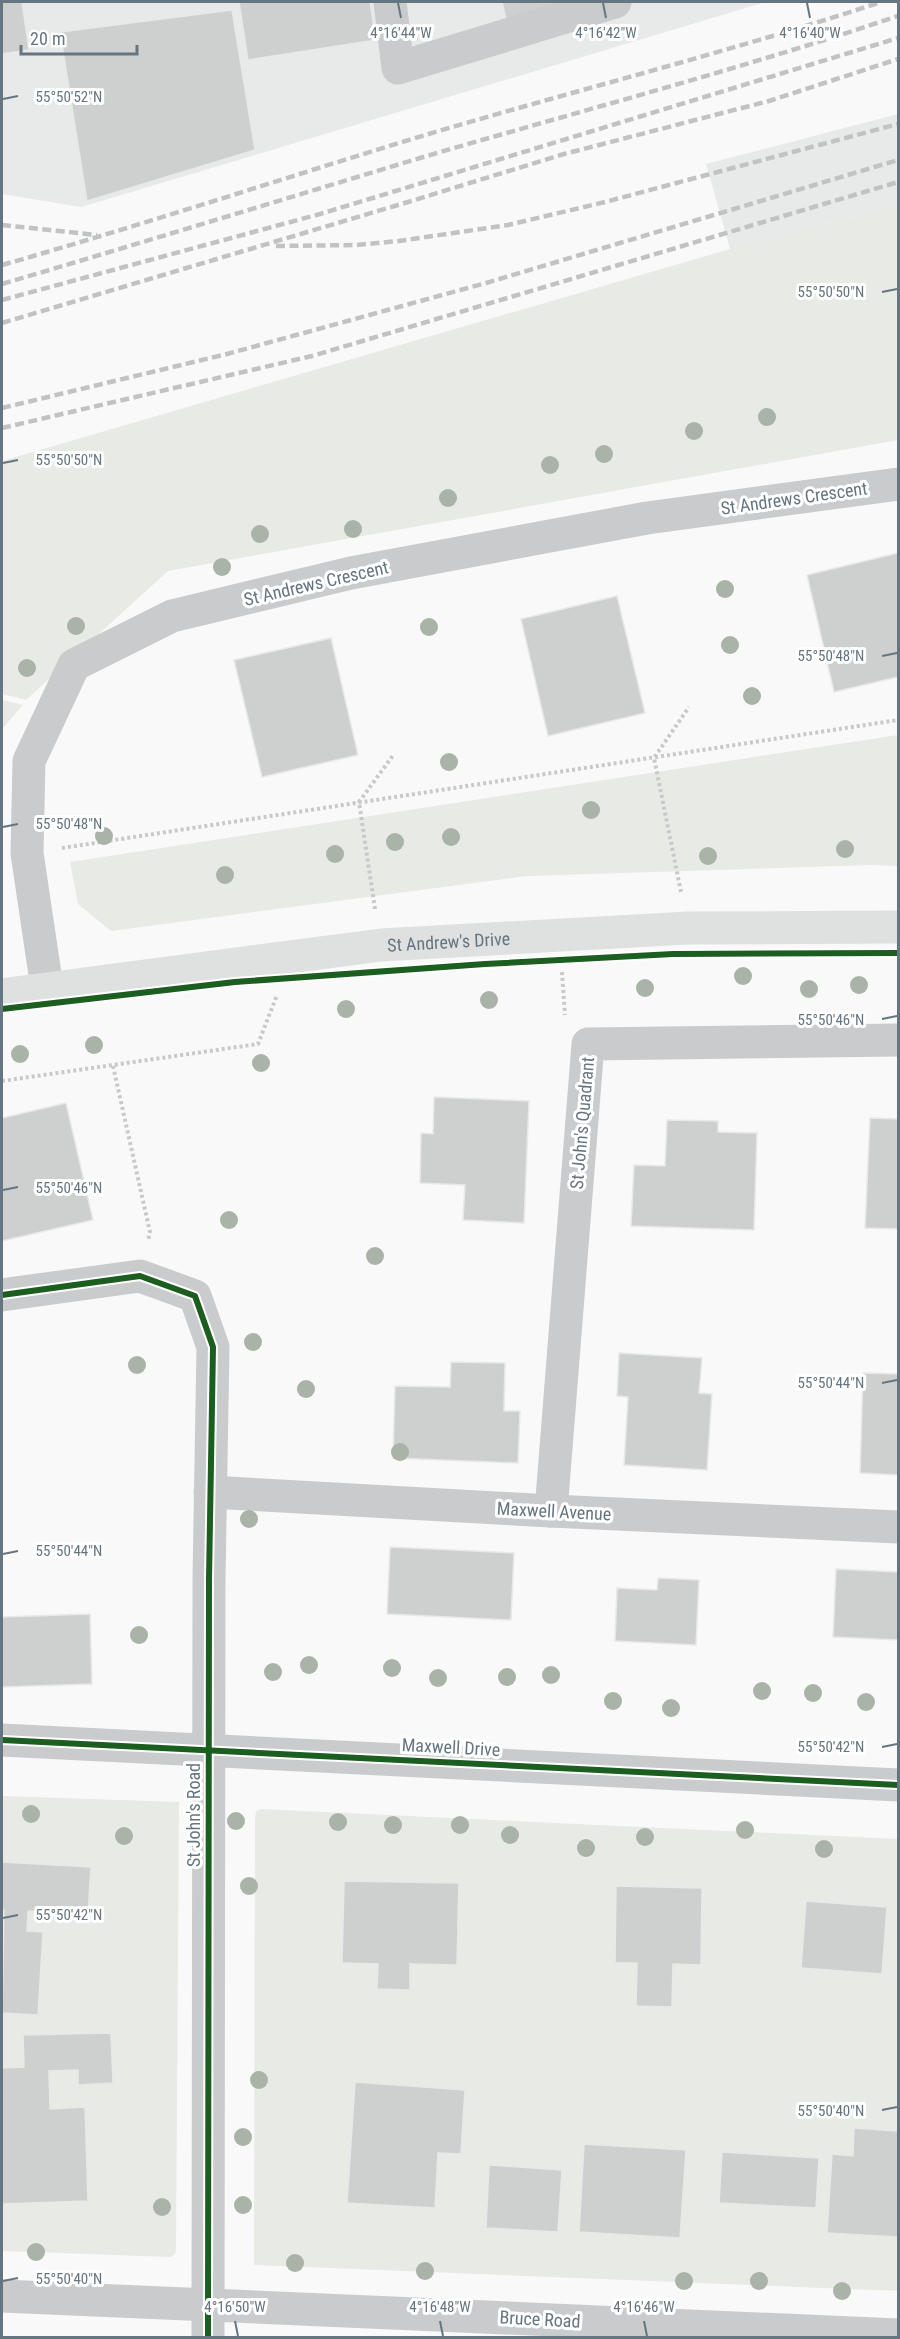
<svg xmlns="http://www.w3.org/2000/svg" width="900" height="2339" viewBox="0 0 900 2339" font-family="'Roboto Condensed',sans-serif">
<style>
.built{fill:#e8e9e9}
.green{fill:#e8eae6;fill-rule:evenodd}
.building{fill:#ced0d0;stroke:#e8e8e8;stroke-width:1.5}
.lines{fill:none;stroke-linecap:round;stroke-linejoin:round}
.path{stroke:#c8c9ca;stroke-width:4;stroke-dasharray:3 3;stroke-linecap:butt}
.street{stroke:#cacbcc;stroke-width:33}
.secondary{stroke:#dfe0e0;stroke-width:33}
.rail{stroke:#c0c2c3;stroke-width:4.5;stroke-dasharray:9 4.5;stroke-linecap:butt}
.cycleway-casing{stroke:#fff;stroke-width:10}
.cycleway{stroke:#1b5e20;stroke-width:6}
.tree{fill:#aab3a8}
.ticks{fill:none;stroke:#667680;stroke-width:2}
.labels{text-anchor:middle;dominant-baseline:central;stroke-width:6;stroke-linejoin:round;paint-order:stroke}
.street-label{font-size:18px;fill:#667680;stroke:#fff}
.ticks-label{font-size:15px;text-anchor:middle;fill:#667680;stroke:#fff;stroke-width:6;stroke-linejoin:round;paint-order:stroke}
</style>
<rect width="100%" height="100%" fill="#f9f9f9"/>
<g class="built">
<path d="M2,2H766L81,207L2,194Z"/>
<path d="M898,114V205L730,249L706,164Z"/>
</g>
<g class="green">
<path d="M898,205V440L168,571L26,700L2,694V461L730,249Z"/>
<path d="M2,700L23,705L2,729Z"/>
<path d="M898,735V866L871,865L527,876L111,931L78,904L70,862Z"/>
<path d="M2,1796L179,1802L176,2249L175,2254L171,2257L2,2251Z"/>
<path d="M261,1809L898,1839V2291L254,2265L255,1820L256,1811ZM344,1881L459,1883L457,1965L410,1964L409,1990L378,1989V1964L342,1963ZM489,2166L561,2170L558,2232L486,2227Z"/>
</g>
<g class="building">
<path d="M2,2H22L29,50L2,54Z"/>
<path d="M239,2H370L376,40L248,60Z"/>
<path d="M502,2H593L508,28Z"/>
<path d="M232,10L255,150L87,201L60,32Z"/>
<path d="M898,553V677L834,692L807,575Z"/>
<path d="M617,596L645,713L548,736L521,619Z"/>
<path d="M331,638L358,755L262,777L234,660Z"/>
<path d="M434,1097L529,1101L524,1223L463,1220L465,1185L420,1183L421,1133L433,1134Z"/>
<path d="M66,1103L93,1220L2,1241V1118Z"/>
<path d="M870,1118L898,1119V1229L865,1228Z"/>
<path d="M667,1120L718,1121V1132L757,1133L754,1230L631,1226L634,1165L665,1166Z"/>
<path d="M619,1353L702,1358L699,1393L712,1394L707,1470L624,1465L628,1397L617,1396Z"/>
<path d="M451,1362L505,1363L504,1411H520L518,1463L393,1458L395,1386L450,1387Z"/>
<path d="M863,1373L898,1374V1475L860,1473Z"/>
<path d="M390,1547L514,1553L511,1620L387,1614Z"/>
<path d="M836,1569L898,1572V1640L833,1637Z"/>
<path d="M658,1578L699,1580L696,1645L615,1641L617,1588L657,1590Z"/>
<path d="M90,1614L92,1684L2,1687V1617Z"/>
<path d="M2,1862L91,1867L88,1915L28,1911L27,1931L43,1932L38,2015L2,2013L4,1910L2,1909Z"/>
<path d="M344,1881L459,1883L457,1965L410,1964V1990L377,1989L378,1964L342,1963Z"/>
<path d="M616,1886L702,1888L701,1965L673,1964L672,2007L636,2006L637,1963H615Z"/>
<path d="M806,1901L887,1907L882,1974L801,1968Z"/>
<path d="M111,2033L113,2083L78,2085V2070L49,2071L50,2109L85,2107L88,2201L2,2204V2068L24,2067L23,2035Z"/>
<path d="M355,2082L465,2090L461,2154L438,2153L435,2208L347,2203Z"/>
<path d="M854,2128L898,2131V2237L827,2233L832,2154L853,2156Z"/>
<path d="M584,2144L686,2150L680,2238L579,2232Z"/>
<path d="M722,2152L819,2158L816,2208L719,2203Z"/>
<path d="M489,2165L562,2170L558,2232L486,2228Z"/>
</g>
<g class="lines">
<g class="path">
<path d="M62,848L898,720"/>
<path d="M681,892L654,758L689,707"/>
<path d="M375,909L359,802L394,754"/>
<path d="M562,972L565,1015"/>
<path d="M113,1066L150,1232L148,1241"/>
<path d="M2,1081L258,1044L277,995"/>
</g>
<g class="street">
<path d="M390,2L398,68L615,2"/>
<path d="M47,988L27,853L29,761L74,665L172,616L351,573L647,518L898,484"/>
<path d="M2,1295L140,1276L195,1296L213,1347L209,1579L208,2338"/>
<path d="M210,1492L551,1511L898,1527"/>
<path d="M551,1511L588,1044L898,1040"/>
<path d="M2,1740L898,1785"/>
<path d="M2,2296L898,2335"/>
</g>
<path class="secondary" id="s1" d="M2,995L381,945L688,928L898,927"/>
<g class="rail">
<path d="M2,225L97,235"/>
<path d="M276,246L356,245L399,241L508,225L605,202L898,124"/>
<path d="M2,265C139,226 275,181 412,139C568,92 727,53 881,2"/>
<path d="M2,284C141,243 281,200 420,158C580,111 741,69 898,16"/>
<path d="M2,300L320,214L898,38"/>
<path d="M2,323L408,202L564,154L769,101L898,59"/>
<path d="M2,408L227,354L486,283L898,160"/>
<path d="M2,428L312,356L898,182"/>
</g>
<defs>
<g id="cycleway">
<path d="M2,1009L235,982L485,964L673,954L898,953"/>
<path d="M2,1295L140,1276L195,1296L213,1347L209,1579L208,2338"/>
<path d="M2,1740L898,1785"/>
</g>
</defs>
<use href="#cycleway" class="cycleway-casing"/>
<use href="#cycleway" class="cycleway"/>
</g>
<g class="tree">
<circle cx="767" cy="417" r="9"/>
<circle cx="694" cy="431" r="9"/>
<circle cx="604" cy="454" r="9"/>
<circle cx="550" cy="465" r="9"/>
<circle cx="448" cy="498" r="9"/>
<circle cx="353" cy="529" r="9"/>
<circle cx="260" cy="534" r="9"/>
<circle cx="222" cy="567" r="9"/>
<circle cx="725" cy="589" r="9"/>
<circle cx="76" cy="626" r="9"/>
<circle cx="429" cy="627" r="9"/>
<circle cx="730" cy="645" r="9"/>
<circle cx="27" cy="668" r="9"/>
<circle cx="752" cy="696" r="9"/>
<circle cx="449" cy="762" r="9"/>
<circle cx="591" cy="810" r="9"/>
<circle cx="104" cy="836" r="9"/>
<circle cx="451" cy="837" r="9"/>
<circle cx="395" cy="842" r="9"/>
<circle cx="845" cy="849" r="9"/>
<circle cx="335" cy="854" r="9"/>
<circle cx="708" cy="856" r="9"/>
<circle cx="225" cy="875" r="9"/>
<circle cx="743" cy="976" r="9"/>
<circle cx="859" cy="985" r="9"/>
<circle cx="645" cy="988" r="9"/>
<circle cx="809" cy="989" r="9"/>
<circle cx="489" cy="1000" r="9"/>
<circle cx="346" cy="1009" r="9"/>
<circle cx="94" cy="1045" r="9"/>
<circle cx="20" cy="1054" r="9"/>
<circle cx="261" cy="1063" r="9"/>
<circle cx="229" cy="1220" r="9"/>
<circle cx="375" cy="1256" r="9"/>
<circle cx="253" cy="1342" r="9"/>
<circle cx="137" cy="1365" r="9"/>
<circle cx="306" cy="1389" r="9"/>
<circle cx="400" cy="1452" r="9"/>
<circle cx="249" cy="1519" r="9"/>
<circle cx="139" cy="1635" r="9"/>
<circle cx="309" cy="1665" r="9"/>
<circle cx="392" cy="1668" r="9"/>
<circle cx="273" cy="1672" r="9"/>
<circle cx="551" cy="1675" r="9"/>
<circle cx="507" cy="1677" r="9"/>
<circle cx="438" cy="1678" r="9"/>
<circle cx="762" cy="1691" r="9"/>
<circle cx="813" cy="1693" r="9"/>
<circle cx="613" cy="1701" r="9"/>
<circle cx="866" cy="1702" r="9"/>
<circle cx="671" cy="1708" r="9"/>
<circle cx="31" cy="1814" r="9"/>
<circle cx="236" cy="1821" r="9"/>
<circle cx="338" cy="1822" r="9"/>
<circle cx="393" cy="1825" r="9"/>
<circle cx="460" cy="1825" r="9"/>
<circle cx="745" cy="1830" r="9"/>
<circle cx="510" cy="1835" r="9"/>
<circle cx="124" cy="1836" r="9"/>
<circle cx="645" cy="1837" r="9"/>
<circle cx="586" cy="1848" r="9"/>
<circle cx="824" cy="1849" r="9"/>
<circle cx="249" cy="1886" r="9"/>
<circle cx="259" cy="2080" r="9"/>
<circle cx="243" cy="2137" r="9"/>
<circle cx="243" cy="2205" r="9"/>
<circle cx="162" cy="2207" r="9"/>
<circle cx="36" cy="2252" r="9"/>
<circle cx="295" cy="2263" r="9"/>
<circle cx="425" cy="2271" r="9"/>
<circle cx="684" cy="2281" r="9"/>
<circle cx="759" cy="2281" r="9"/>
<circle cx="842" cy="2291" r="9"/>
</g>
<path class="ticks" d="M398,3L401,18M603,3L606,18M807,3L810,18M3,99L18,96M882,292L897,289M3,463L18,460M882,656L897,653M3,827L18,824M882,1019L897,1016M3,1190L18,1187M882,1383L897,1380M3,1554L18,1551M882,1747L897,1744M3,1918L18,1915M882,2110L897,2107M3,2281L18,2278M235,2321L238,2336M440,2321L443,2336M644,2321L647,2336"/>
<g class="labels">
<g class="street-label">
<text transform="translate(794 498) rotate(-8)">St Andrews Crescent</text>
<text transform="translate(316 583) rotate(-13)">St Andrews Crescent</text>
<text stroke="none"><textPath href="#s1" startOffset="450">St Andrew's Drive</textPath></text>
<text transform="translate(582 1123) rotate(-85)">St John's Quadrant</text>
<text transform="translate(554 1511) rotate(3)">Maxwell Avenue</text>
<text transform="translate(451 1747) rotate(3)">Maxwell Drive</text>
<text transform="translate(193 1815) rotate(-90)">St John's Road</text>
<text transform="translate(540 2319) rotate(3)">Bruce Road</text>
</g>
</g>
<g class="ticks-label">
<text x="401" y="38">4°16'44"W</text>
<text x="606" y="38">4°16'42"W</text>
<text x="810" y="38">4°16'40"W</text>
<text x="69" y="102">55°50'52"N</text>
<text x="831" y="297">55°50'50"N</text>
<text x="69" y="465">55°50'50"N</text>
<text x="831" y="661">55°50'48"N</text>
<text x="69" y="829">55°50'48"N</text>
<text x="831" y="1025">55°50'46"N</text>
<text x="69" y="1193">55°50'46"N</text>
<text x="831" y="1388">55°50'44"N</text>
<text x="69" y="1556">55°50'44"N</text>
<text x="831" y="1752">55°50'42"N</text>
<text x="69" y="1920">55°50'42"N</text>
<text x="831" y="2116">55°50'40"N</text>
<text x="69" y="2284">55°50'40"N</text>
<text x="235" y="2312">4°16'50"W</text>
<text x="440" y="2312">4°16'48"W</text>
<text x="644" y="2312">4°16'46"W</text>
</g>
<rect width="900" height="2339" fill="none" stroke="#667680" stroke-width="6"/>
<path d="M21 45v9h116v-9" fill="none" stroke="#667680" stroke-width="3"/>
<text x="30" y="45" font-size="18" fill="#667680" stroke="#ffffff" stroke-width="4.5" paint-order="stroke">20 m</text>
</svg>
